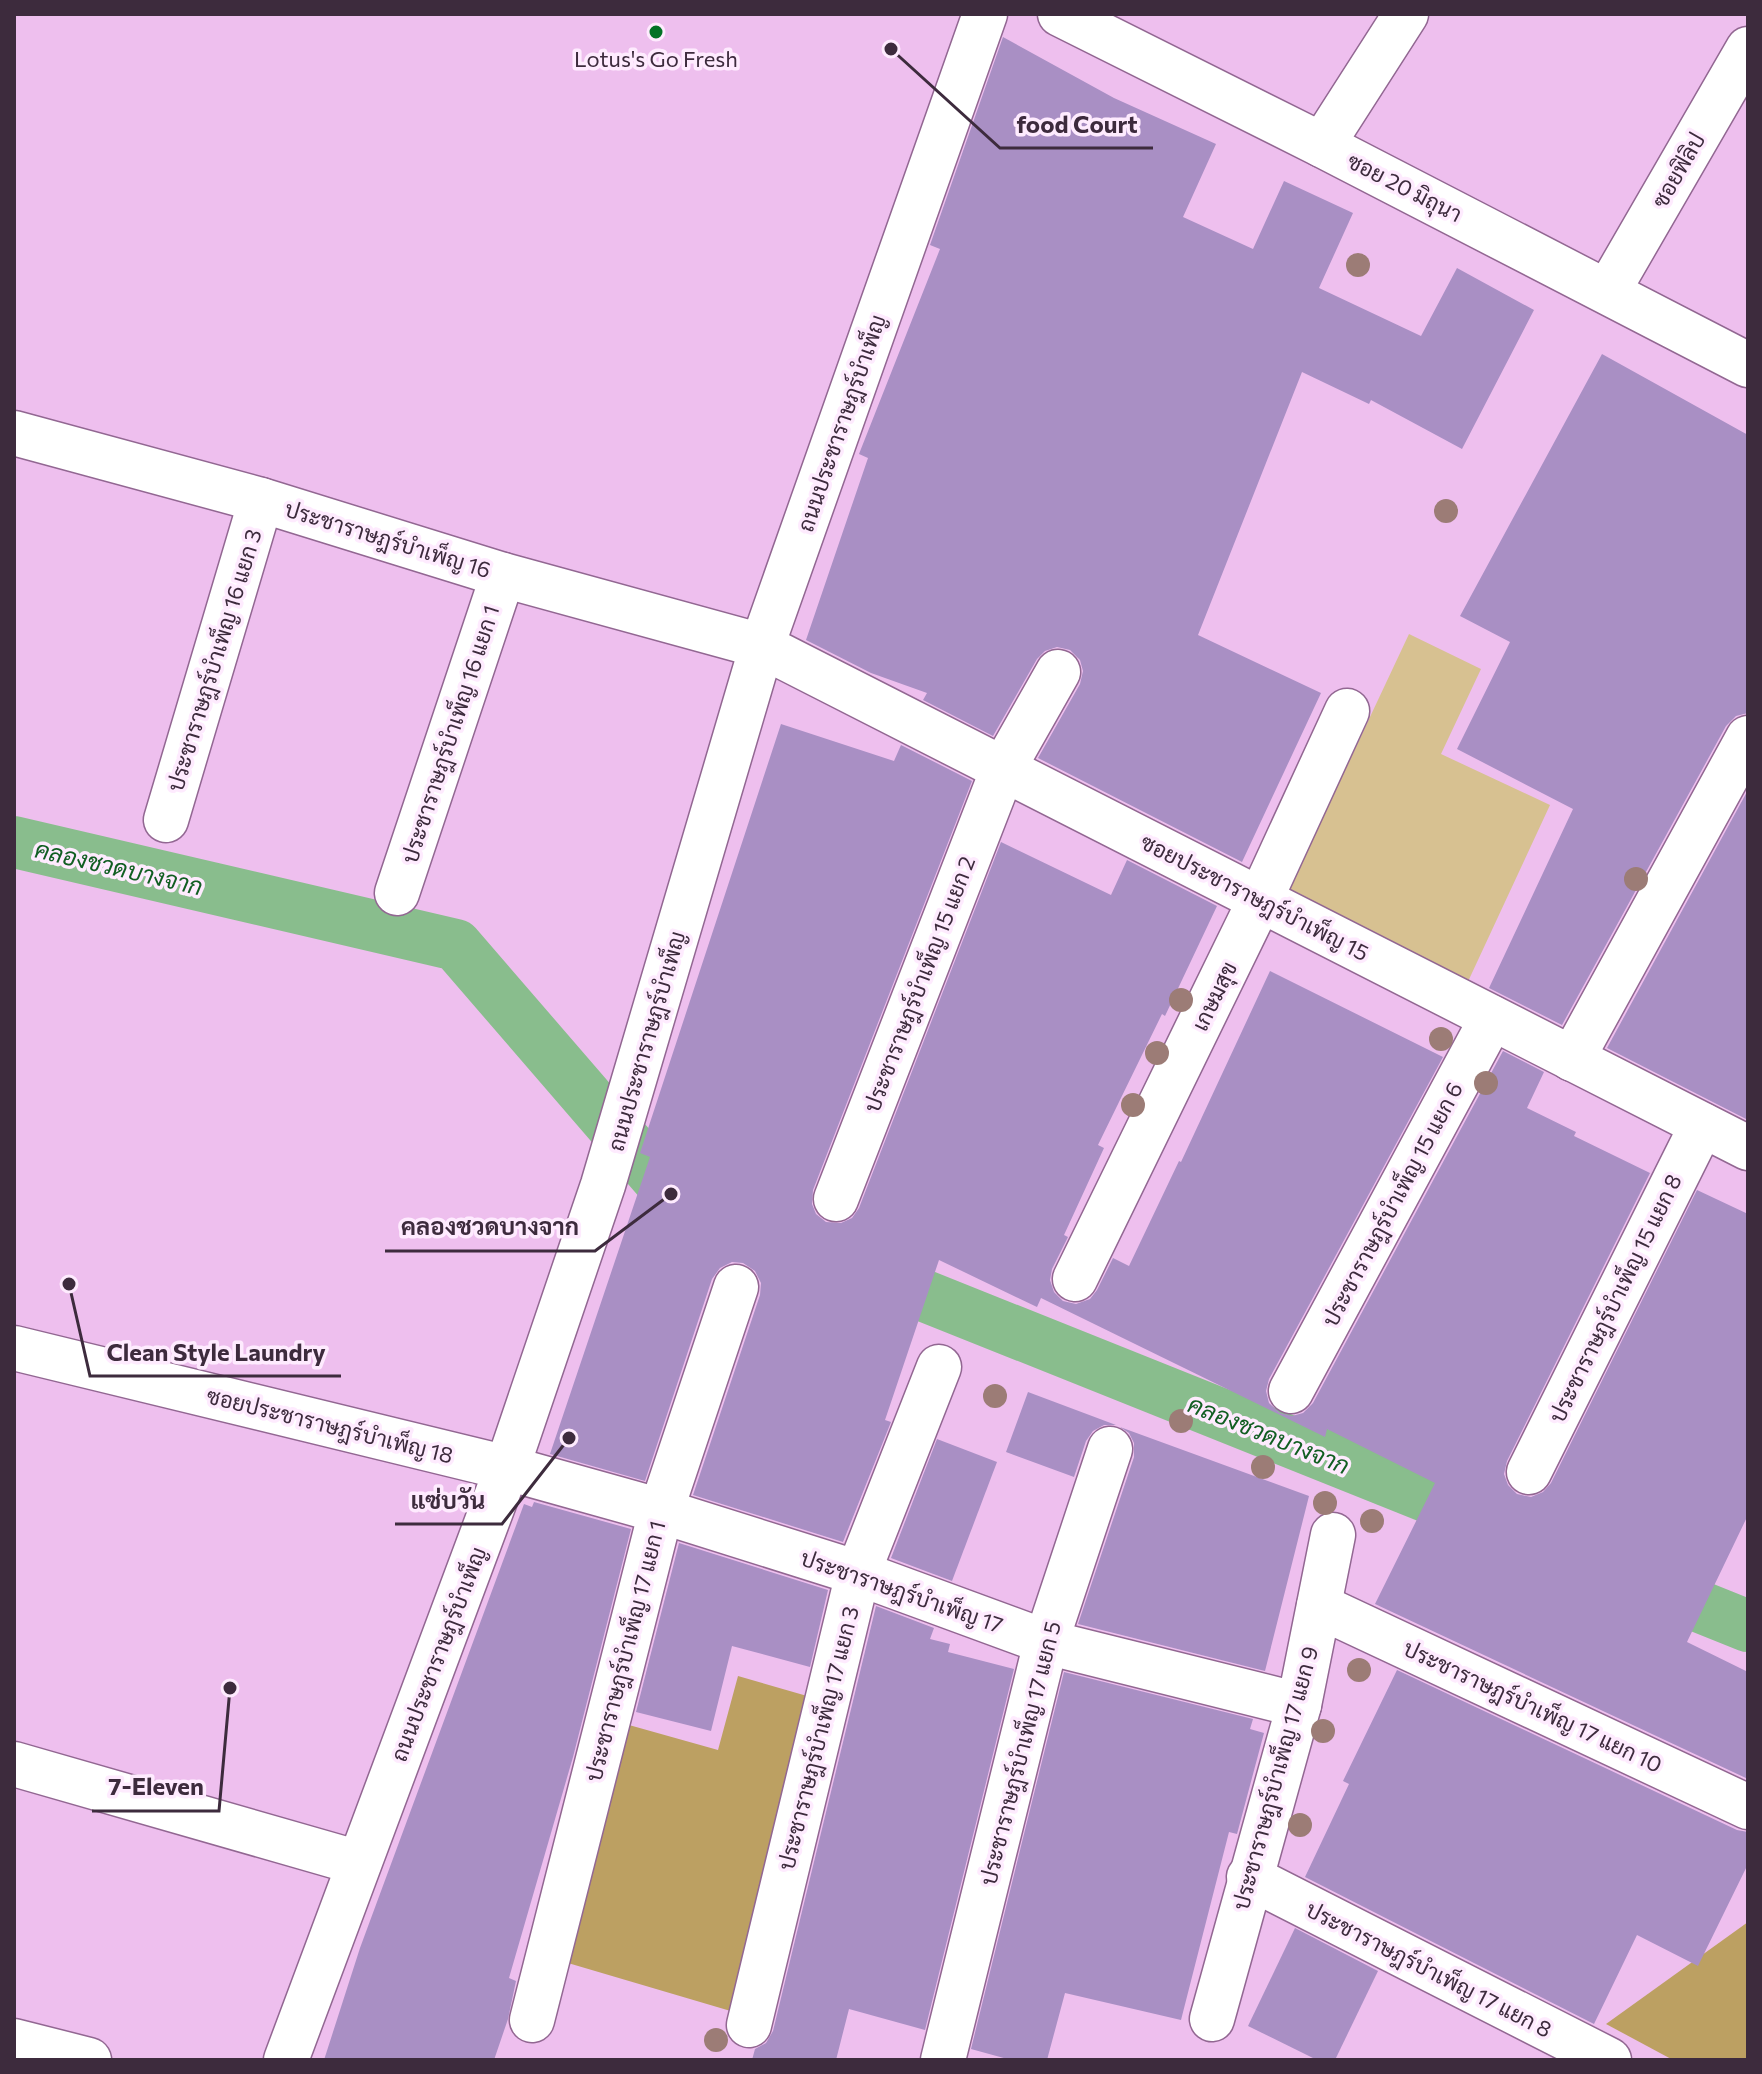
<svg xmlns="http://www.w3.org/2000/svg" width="1762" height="2074" viewBox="0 0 1762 2074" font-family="Commissioner,Sarabun,sans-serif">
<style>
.green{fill:#d7c191}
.forest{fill:#bca062}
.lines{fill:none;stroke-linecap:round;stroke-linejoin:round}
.canal{stroke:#89bd8d;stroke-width:52}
.building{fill:#a98fc4}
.minor-casing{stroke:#926792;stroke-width:47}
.minor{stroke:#fff;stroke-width:44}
.tree{fill:#9c7c76}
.poi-dot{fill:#027225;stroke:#feebfe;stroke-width:3}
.labels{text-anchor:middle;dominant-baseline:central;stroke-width:7;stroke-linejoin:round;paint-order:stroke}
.poi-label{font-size:22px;fill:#3d2b3d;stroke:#feebfe}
.street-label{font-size:22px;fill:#3d2b3d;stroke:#feebfe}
.water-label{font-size:24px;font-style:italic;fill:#115e22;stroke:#feebfe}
.leader{fill:none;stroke:#3d2b3d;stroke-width:3}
.callout-dot{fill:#3d2b3d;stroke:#feebfe;stroke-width:3}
.callout-label{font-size:24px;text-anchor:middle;font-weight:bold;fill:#3d2b3d;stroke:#feebfe;stroke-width:7;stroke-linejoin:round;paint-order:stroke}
</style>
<rect width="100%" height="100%" fill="#eebfee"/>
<path class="green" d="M1409,634L1481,669L1441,754L1550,805L1465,988L1283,902Z"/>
<g class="forest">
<path d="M738,1676L814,1698L734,2012L568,1963L629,1725L718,1750Z"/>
<path d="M1748,1922V2060H1673L1606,2024Z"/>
</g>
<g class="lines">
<g class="canal">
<path d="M14,842L456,945L671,1194L702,1206"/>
<path d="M860,1270L1493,1523"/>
<path d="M1636,1581L1748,1626"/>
</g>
</g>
<g class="building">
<path d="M1003,37L1114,98L1216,144L1183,217L1253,249L1284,181L1353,213L1319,288L1421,336L1457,268L1534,310L1462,449L1371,400L1369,404L1302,372L1198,635L1321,693L1242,862L1038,758L1080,684L1083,671L1080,660L1070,650L1057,647L1045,651L1037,659L993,736L923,700L927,693L871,673L806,640L868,458L859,454L940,249L930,245Z"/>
<path d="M1602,354L1748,435V713L1736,716L1726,726L1562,1025L1489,988L1573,809L1457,749L1510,642L1460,616Z"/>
<path d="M781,724L894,761L901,745L972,781L813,1190L812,1204L816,1214L826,1222L841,1223L852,1218L859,1208L1001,842L1111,895L1127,860L1217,906L1165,1016L1162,1014L1098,1145L1104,1148L1064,1235L1068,1237L1052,1269L1050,1280L1054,1292L1063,1301L1076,1304L1090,1299L1097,1290L1113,1258L1129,1266L1179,1161L1181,1162L1270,971L1443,1057L1269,1379L1266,1391L1269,1403L1280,1413L1292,1416L1303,1413L1313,1403L1503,1051L1544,1072L1527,1108L1576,1132L1574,1136L1650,1173L1507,1461L1504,1474L1508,1485L1517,1494L1531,1497L1543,1492L1551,1483L1697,1190L1748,1214V1515L1687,1642L1748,1672V1779L1375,1604L1435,1483L1327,1429L1325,1437L1041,1298L1037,1307L939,1260L885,1420L891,1422L843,1542L693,1495L760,1295L761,1283L755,1271L743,1263L732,1262L720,1268L712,1279L645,1481L550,1454L650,1157L640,1153Z"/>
<path d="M1748,790V1120L1607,1048Z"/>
<path d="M1028,1392L1116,1425H1104L1093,1431L1086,1441L1074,1477L1006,1452Z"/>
<path d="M1120,1427L1309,1496L1265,1671L1078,1624L1134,1457V1443L1129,1433Z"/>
<path d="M937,1439L997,1462L952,1581L891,1558Z"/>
<path d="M534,1502L631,1529L573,1757L509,1978L516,1981L508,2019L494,2060H324L360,1948L524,1504L532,1507Z"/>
<path d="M679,1543L828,1590L810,1667L732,1646L711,1731L636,1712Z"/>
<path d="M876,1606L934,1628L930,1639L950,1644L948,1652L1014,1669L925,2030L849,2009L836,2060H752L755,2049L766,2043L773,2031Z"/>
<path d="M1397,1670L1737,1830L1748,1832V1864L1698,1966L1637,1935L1594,2024L1305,1877L1349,1784L1343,1781Z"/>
<path d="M1064,1672L1253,1719L1250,1729L1264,1733L1237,1834L1229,1832L1181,2020L1065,1993L1047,2060H1011L971,2049Z"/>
<path d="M1295,1928L1378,1971L1335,2060H1317L1248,2026Z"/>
</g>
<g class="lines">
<defs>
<g id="minor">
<path d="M1060,14L1322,145L1748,365"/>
<path d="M1322,145L1406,14"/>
<path d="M1608,291L1748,49"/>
<path d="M14,433L261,500L503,575L762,646L1748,1148"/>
<path d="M166,820L261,500"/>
<path d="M397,893L503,575"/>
<path d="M1572,1059L1748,738"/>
<path d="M836,1199L1003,769L1058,672"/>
<path d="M1075,1279L1260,900L1347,711"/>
<path d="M14,1348L507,1468L661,1511L858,1573L1046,1642L1299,1705"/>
<path d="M1291,1391L1492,1018"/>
<path d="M1529,1472L1702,1125"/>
<path d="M1319,1606L1748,1807"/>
<path d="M14,1764L359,1863"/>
<path d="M1249,1877L1609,2060"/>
<path d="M1212,2019L1299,1705L1333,1535"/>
<path d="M532,2020L661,1511L736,1287"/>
<path d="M749,2025L858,1573L939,1367"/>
<path d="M14,2041L89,2060"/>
<path d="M286,2060L507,1468L603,1185L762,646L985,14"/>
<path d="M943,2060L1046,1642L1110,1449"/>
</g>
</defs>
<use href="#minor" class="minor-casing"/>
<use href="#minor" class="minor"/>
</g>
<g class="tree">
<circle cx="1358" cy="265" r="12"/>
<circle cx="1446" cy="511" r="12"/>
<circle cx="1636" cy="879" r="12"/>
<circle cx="1181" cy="1000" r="12"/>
<circle cx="1441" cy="1039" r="12"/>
<circle cx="1157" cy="1053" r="12"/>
<circle cx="1486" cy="1083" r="12"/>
<circle cx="1133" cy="1105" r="12"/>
<circle cx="995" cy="1396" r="12"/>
<circle cx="1181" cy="1421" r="12"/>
<circle cx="1263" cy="1467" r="12"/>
<circle cx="1325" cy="1503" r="12"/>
<circle cx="1372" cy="1521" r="12"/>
<circle cx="1359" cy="1670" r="12"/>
<circle cx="1323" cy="1731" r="12"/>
<circle cx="1300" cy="1825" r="12"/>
<circle cx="716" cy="2040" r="12"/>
</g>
<circle class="poi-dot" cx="656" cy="32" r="8"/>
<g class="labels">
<g class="poi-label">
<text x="656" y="58">Lotus's Go Fresh</text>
</g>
<g class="street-label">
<text transform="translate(1678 170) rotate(-60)">ซอยฟิลิป</text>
<text transform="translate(1405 187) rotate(27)">ซอย 20 มิถุนา</text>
<text transform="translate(841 423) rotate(-71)">ถนนประชาราษฎร์บำเพ็ญ</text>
<text transform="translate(388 539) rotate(17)">ประชาราษฎร์บำเพ็ญ 16</text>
<text transform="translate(214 660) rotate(-73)">ประชาราษฎร์บำเพ็ญ 16 แยก 3</text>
<text transform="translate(450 734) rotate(-72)">ประชาราษฎร์บำเพ็ญ 16 แยก 1</text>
<text transform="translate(1255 897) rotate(27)">ซอยประชาราษฎร์บำเพ็ญ 15</text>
<text transform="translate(919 984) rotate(-69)">ประชาราษฎร์บำเพ็ญ 15 แยก 2</text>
<text transform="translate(1214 996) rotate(-64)">เกษมสุข</text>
<text transform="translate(646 1041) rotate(-74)">ถนนประชาราษฎร์บำเพ็ญ</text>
<text transform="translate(1392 1204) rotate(-62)">ประชาราษฎร์บำเพ็ญ 15 แยก 6</text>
<text transform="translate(1615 1298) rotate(-64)">ประชาราษฎร์บำเพ็ญ 15 แยก 8</text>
<text transform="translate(330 1425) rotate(14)">ซอยประชาราษฎร์บำเพ็ญ 18</text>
<text transform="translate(902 1591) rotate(19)">ประชาราษฎร์บำเพ็ญ 17</text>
<text transform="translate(625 1651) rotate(-76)">ประชาราษฎร์บำเพ็ญ 17 แยก 1</text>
<text transform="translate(438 1654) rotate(-69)">ถนนประชาราษฎร์บำเพ็ญ</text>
<text transform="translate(1533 1706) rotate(25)">ประชาราษฎร์บำเพ็ญ 17 แยก 10</text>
<text transform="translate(818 1738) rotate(-76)">ประชาราษฎร์บำเพ็ญ 17 แยก 3</text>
<text transform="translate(1020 1753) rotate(-76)">ประชาราษฎร์บำเพ็ญ 17 แยก 5</text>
<text transform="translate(1275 1778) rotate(-75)">ประชาราษฎร์บำเพ็ญ 17 แยก 9</text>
<text transform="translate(1429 1969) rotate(27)">ประชาราษฎร์บำเพ็ญ 17 แยก 8</text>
</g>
<g class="water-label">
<text transform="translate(119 867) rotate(13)">คลองชวดบางจาก</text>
<text transform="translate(1269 1434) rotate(22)">คลองชวดบางจาก</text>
</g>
</g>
<path class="leader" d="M891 49L1000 148H1153M671 1194L595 1251H385M69 1284L90 1376H341M569 1438L502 1524H395M230 1688L219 1811H92"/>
<g class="callout-dot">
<circle cx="891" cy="49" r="8"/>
<circle cx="671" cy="1194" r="8"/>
<circle cx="69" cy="1284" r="8"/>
<circle cx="569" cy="1438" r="8"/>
<circle cx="230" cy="1688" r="8"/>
</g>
<g class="callout-label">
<text x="1077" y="133">food Court</text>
<text x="490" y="1235">คลองชวดบางจาก</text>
<text x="216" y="1361">Clean Style Laundry</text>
<text x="448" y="1509">แซ่บวัน</text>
<text x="156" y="1795">7-Eleven</text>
</g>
<rect width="1762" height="2074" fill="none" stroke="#3d2b3d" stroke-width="32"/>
</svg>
